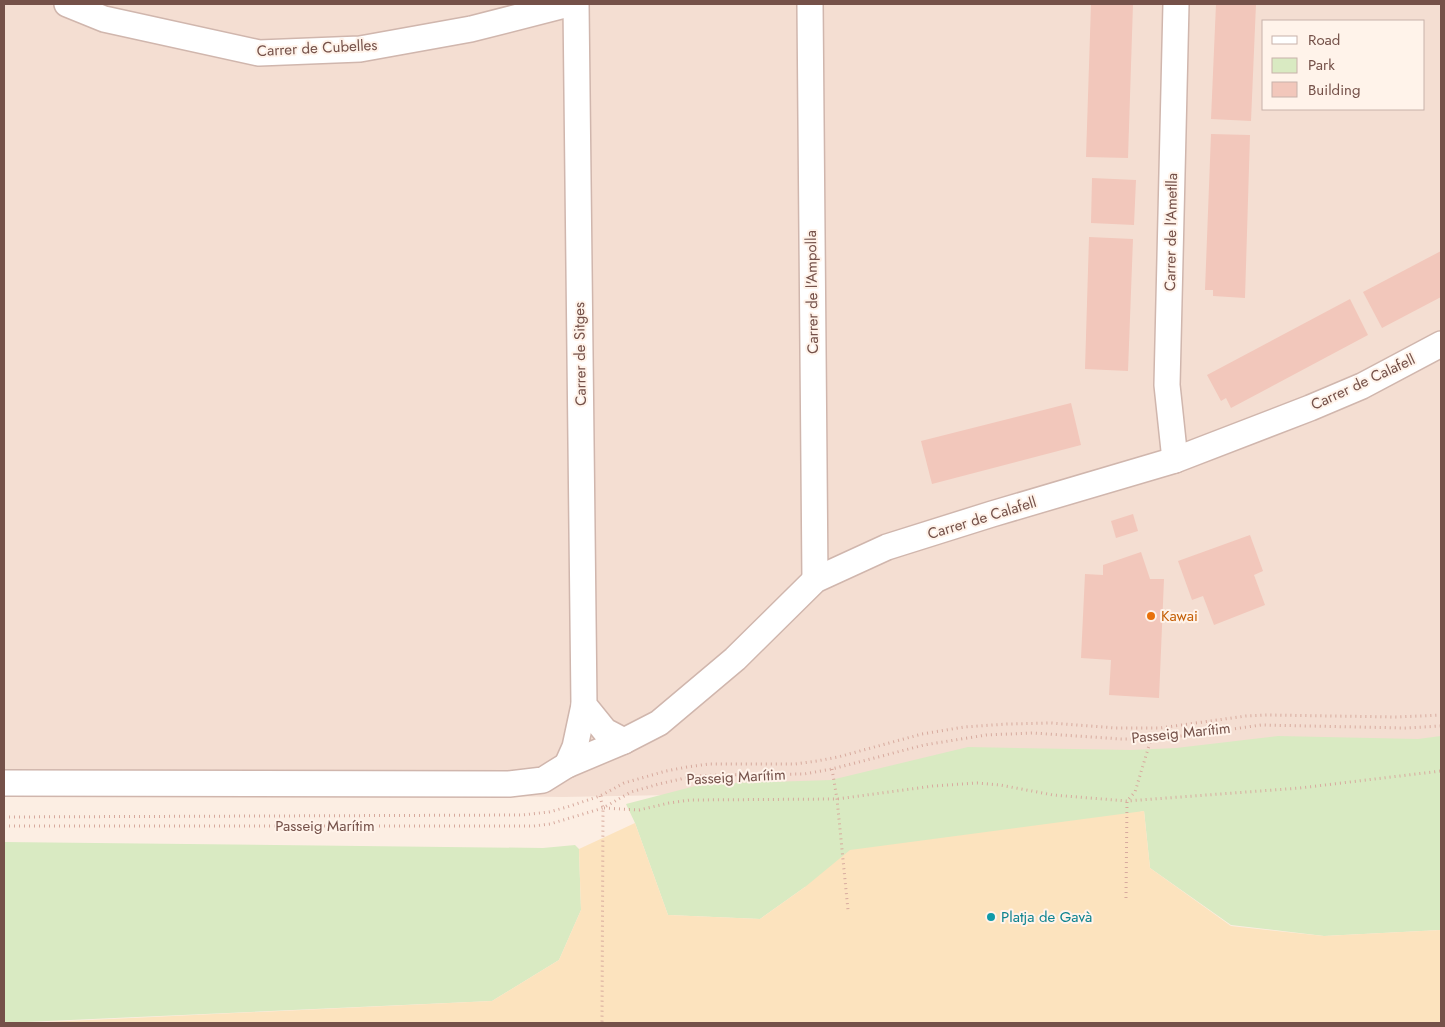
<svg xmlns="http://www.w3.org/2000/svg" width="1445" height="1027" viewBox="0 0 1445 1027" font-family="Jost,sans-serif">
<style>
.residential{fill:#f4ded2;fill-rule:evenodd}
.green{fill:#d9eac2}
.sand{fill:#fce3be}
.building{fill:#f2c7bb}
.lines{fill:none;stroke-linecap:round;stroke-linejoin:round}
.minor-casing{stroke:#d0b6ad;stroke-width:28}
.path{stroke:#d7aa9e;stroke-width:3;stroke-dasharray:1 4;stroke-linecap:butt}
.minor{stroke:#fff;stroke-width:25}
.food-dot{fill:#e8710a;stroke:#fff3ea;stroke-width:2}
.culture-dot{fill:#0f9aa8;stroke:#fff3ea;stroke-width:2}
.labels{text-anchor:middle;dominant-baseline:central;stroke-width:4;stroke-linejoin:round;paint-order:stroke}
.street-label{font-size:15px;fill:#755149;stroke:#fff3ea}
.food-label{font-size:15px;fill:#c56008;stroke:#fff3ea;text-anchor:start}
.culture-label{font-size:15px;fill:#0d838f;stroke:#fff3ea;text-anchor:start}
</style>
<rect width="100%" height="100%" fill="#fceee3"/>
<path class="residential" d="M4,4H1441V781L563,797L4,790ZM1264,21H1424V109H1264Z"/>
<g class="green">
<path d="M1278,736L1418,739L1441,736V930L1324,936L1231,925L1150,868L1144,811L805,887L760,919L668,915L635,823L626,804L703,784L831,780L968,747L1131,750L1176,748Z"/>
<path d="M4,842L543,848L575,845L579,849L581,910L559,960L492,1001L4,1023Z"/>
</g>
<path class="sand" d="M1144,811L1150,868L1231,926L1324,936L1441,930V1023H25L492,1001L559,960L581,910L579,849L635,823L668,915L760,919L805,887L850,850Z"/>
<g class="building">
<path d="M1091,4H1133L1128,158L1086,157Z"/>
<path d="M1216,4H1256L1251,121L1211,119Z"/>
<path d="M1211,134L1250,135L1245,298L1213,296V290H1205Z"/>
<path d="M1092,178L1136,180L1134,225L1091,223Z"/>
<path d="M1089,237L1133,239L1128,371L1085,369Z"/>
<path d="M1441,251V297L1382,328L1363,292Z"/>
<path d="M1350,299L1368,335L1231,408L1226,398L1221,401L1207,375Z"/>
<path d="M1071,403L1081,445L932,484L921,441Z"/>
<path d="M1133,514L1138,531L1116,538L1111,521Z"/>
<path d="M1250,535L1263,571L1254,575L1265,605L1214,625L1203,596L1192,600L1178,561Z"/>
<path d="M1141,552L1150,579H1164L1159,698L1109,695L1111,660L1081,658L1085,574L1103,575V565Z"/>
</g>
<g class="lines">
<defs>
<g id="minor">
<path d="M67,4L104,19L259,53L360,49L471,29L569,4"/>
<path d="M576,4L584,705L605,731L624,741"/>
<path d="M810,4L815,580"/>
<path d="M1175,460L1167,385L1176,4"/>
<path d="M567,765L575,747L584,705"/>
<path d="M4,783L509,784L543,780L567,765L624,741L659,723L735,659L815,580L887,547L992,514L1175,460L1310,408L1362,386L1441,344"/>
</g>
</defs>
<use href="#minor" class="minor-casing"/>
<g class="path">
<path d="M832,769L837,799L848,910"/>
<path d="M600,796L603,808L602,1023"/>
<path d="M604,808L639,810L669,803L690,800L837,799L933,786L977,783L1000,785L1053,795L1127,801L1300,788L1441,771"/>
<path d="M4,817L522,815L549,812L567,807L600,796L624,783L666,771L687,767L709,764H795L817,761L838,757L922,734L964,727L1007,724L1051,723L1116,728H1160L1246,716L1268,715L1397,717L1441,715"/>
<path d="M4,826H534L550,824L603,808L631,792L659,784L694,776L719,775L804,774L832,769L924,745L986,735L1033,733L1121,739H1151L1191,735L1261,725L1405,728L1441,726"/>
<path d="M1126,898L1127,801L1135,792L1151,739"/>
</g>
<use href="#minor" class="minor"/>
</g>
<circle class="food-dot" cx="1151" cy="616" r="5"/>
<circle class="culture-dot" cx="991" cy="917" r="5"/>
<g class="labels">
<g class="street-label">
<text transform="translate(317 48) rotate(-3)">Carrer de Cubelles</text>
<text transform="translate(1171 232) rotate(-89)">Carrer de l'Ametlla</text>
<text transform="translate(812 292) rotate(-91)">Carrer de l'Ampolla</text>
<text transform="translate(580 354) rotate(-91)">Carrer de Sitges</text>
<text transform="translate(1363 382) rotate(-25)">Carrer de Calafell</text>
<text transform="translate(982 518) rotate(-17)">Carrer de Calafell</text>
<text transform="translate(1181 733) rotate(-6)">Passeig Marítim</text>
<text transform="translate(736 777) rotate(-3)">Passeig Marítim</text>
<text x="325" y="826">Passeig Marítim</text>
</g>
<g class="food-label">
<text x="1161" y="616">Kawai</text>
</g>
<g class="culture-label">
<text x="1001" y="917">Platja de Gavà</text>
</g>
</g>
<rect width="1445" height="1027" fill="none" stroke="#755149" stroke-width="10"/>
<rect x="1262" y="20" width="162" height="90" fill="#fff3ea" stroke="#c8b2aa"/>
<rect x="1272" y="36" width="25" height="8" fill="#ffffff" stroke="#c8b2aa"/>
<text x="1308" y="45" font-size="15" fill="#755149">Road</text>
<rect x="1272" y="58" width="25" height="15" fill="#d9eac2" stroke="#c8b2aa"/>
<text x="1308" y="70" font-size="15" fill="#755149">Park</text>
<rect x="1272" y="82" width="25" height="15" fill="#f2c7bb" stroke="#c8b2aa"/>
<text x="1308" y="95" font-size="15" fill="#755149">Building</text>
</svg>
